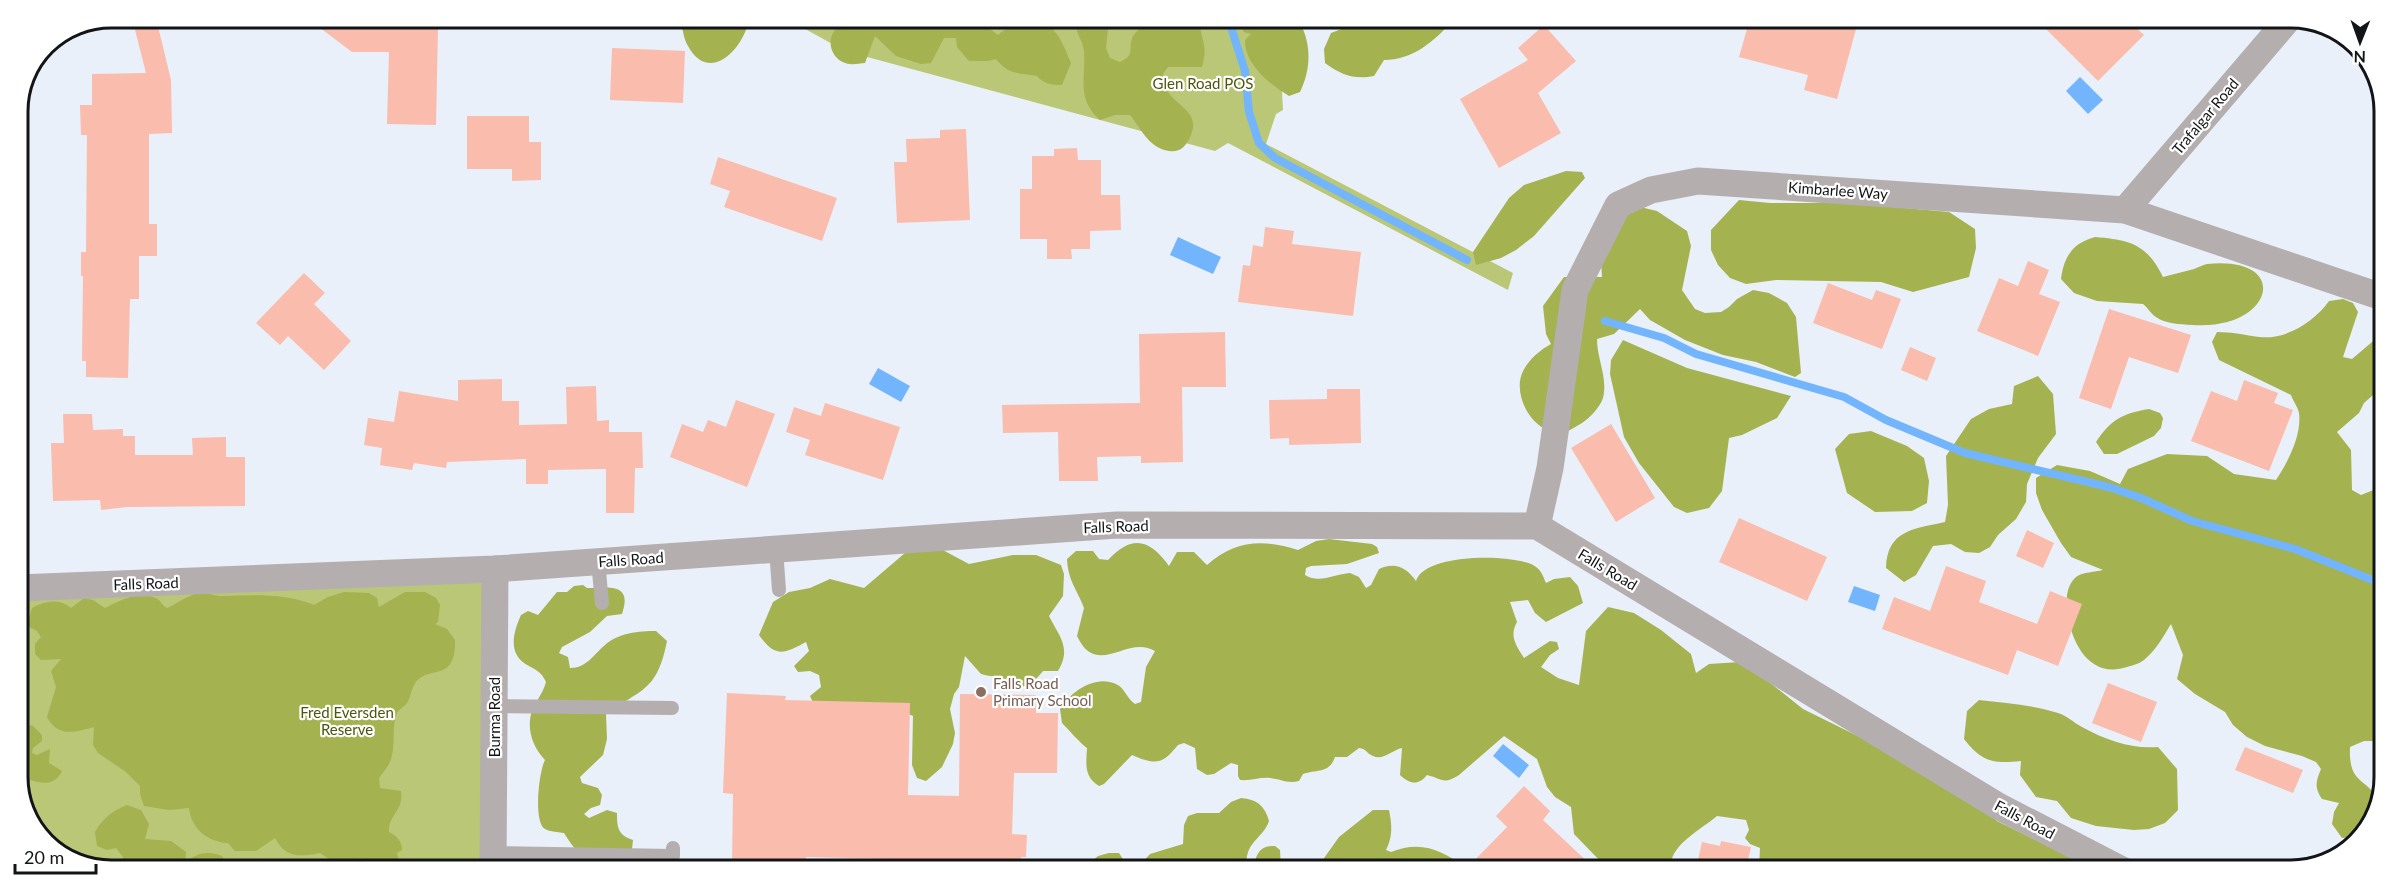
<svg xmlns="http://www.w3.org/2000/svg" width="2402" height="888" viewBox="0 0 2402 888" font-family="Lato,sans-serif">
<style>
.green{fill:#bac776}
.forest{fill:#a4b250}
.water{fill:#72b5fd}
.lines{fill:none;stroke-linecap:round;stroke-linejoin:round}
.stream{stroke:#72b5fd;stroke-width:8}
.building{fill:#fabcac}
.service{stroke:#b4aeaf;stroke-width:14}
.minor{stroke:#b4aeaf;stroke-width:27}
.education-dot{fill:#8d6e63;stroke:#fff;stroke-width:2}
.labels{text-anchor:middle;dominant-baseline:central;stroke-width:4.5;stroke-linejoin:round;paint-order:stroke}
.park-label{font-size:15px;fill:#4d560b;stroke:#fff}
.street-label{font-size:15px;fill:#121417;stroke:#fff}
.education-label{font-size:15px;fill:#785e54;stroke:#fff;text-anchor:start}
.rim{fill:none;stroke:#121417;stroke-width:3}
</style>
<rect width="100%" height="100%" fill="#e9f0f9"/>
<g class="green">
<path d="M789,20L1278,21L1283,110L1276,114L1266,144L1513,273L1508,290L1228,143L1215,151L845,51Z"/>
<path d="M495,569L493,866L81,865L38,834L18,783V588Z"/>
</g>
<g class="forest">
<path d="M648,19H749C744,49 709,85 688,46C684,40 683,30 681,23L666,27L654,26Z"/>
<path d="M844,20H974L978,27L989,28L998,35C1004,29 1010,28 1018,25C1052,13 1060,37 1071,63L1062,85C1051,85 1044,84 1037,76C1018,73 1009,75 996,59L988,61H969L957,47L956,38H944L931,63L921,64L896,56L875,36L865,63C860,63 854,65 850,64C836,63 827,48 832,35C834,30 841,24 844,20Z"/>
<path d="M1076,20H1114L1108,29L1106,48L1110,58L1120,62C1137,54 1127,48 1133,36C1137,29 1144,28 1146,20L1200,21C1200,41 1209,44 1202,67H1168L1163,74C1164,80 1165,86 1168,92C1179,108 1204,114 1188,141C1183,149 1179,152 1169,151C1149,148 1142,130 1130,115H1115L1100,120C1076,98 1086,80 1084,52C1083,39 1075,35 1076,20Z"/>
<path d="M1237,21H1299C1312,44 1311,69 1300,92L1289,96C1270,85 1244,63 1245,40L1251,34L1244,32Z"/>
<path d="M1351,21H1452C1434,42 1412,60 1384,60L1374,76C1355,80 1341,75 1325,63L1324,49L1331,33L1344,28Z"/>
<path d="M1566,171L1582,172L1585,178L1534,236L1516,250L1501,258L1476,265L1473,252L1509,198L1524,185Z"/>
<path d="M1739,200L1770,203H1848L1949,212L1975,229L1976,248L1969,277L1913,292L1881,282L1776,280L1746,284L1730,278L1718,265L1711,250V230Z"/>
<path d="M1640,207L1657,211L1687,231L1691,246L1682,290L1695,309L1705,313L1721,312L1729,307L1737,299L1753,290L1769,293L1787,303L1796,317L1801,373L1795,377L1756,362L1723,355L1685,340L1650,320L1640,309L1614,334L1597,339C1597,360 1608,377 1603,398C1600,407 1590,418 1582,423C1578,425 1571,430 1566,432C1539,438 1517,406 1520,381C1522,365 1538,351 1551,344L1546,334L1543,306L1564,277H1602L1601,262L1623,212Z"/>
<path d="M2095,237C2130,240 2147,244 2163,277C2173,274 2184,272 2194,269C2199,267 2202,265 2207,264C2293,255 2274,331 2192,325C2180,324 2165,324 2156,317C2151,314 2148,308 2143,304L2097,301L2074,293L2061,279C2064,256 2073,243 2095,237Z"/>
<path d="M2343,299L2353,303L2358,312L2343,357L2352,359L2372,342L2382,337V397L2373,395L2364,403L2359,413L2337,432L2351,450L2352,490L2361,495L2381,487L2379,732L2375,741H2364L2350,747C2348,790 2372,775 2379,807L2357,837L2342,838L2332,824L2334,812L2339,803L2322,799C2314,787 2316,781 2321,769L2316,762L2302,756L2265,746L2247,737L2233,725L2225,712L2195,694L2177,679L2183,655L2171,624C2163,637 2156,650 2144,660C2139,664 2133,665 2127,667C2091,679 2072,645 2068,615C2066,602 2065,587 2076,577C2083,572 2095,572 2103,570L2071,557L2061,543L2042,510L2036,493V478L2057,465L2090,471L2120,484L2128,469L2167,454L2207,456L2234,474L2276,480C2288,462 2302,435 2299,413C2298,407 2293,401 2291,395L2219,360L2212,342L2217,332C2232,332 2245,335 2259,337C2286,340 2314,322 2329,301Z"/>
<path d="M1623,340L1687,368L1791,396L1777,418L1742,435L1729,438L1722,491L1709,508L1687,513L1674,507L1639,463L1624,437L1610,374L1611,360Z"/>
<path d="M2038,376L2053,394L2056,434L2038,458L2027,484L2026,502L2016,519L1998,535L1990,547L1979,553L1965,552L1951,544L1933,546L1916,575L1904,582L1886,568C1887,530 1914,529 1945,522L1948,505L1946,456L1971,419L1989,409L2012,404L2014,386Z"/>
<path d="M2149,409L2160,413L2163,418L2161,428L2154,436L2117,454H2104L2096,442C2110,420 2123,413 2149,409Z"/>
<path d="M1871,431L1907,446L1924,458L1929,481L1927,503L1912,511L1875,512L1847,493L1835,449L1849,434Z"/>
<path d="M1329,539L1372,544L1377,547L1379,553L1347,564L1311,566L1306,568L1305,575C1319,584 1335,574 1350,573L1359,577L1366,588L1371,585L1379,569C1395,562 1406,567 1416,581C1425,553 1511,554 1533,565C1541,569 1543,576 1546,583L1554,579L1570,577L1578,586L1583,603L1546,622L1535,613L1528,600L1510,602L1517,622C1509,636 1516,645 1524,658L1550,641L1557,642L1559,649L1550,655L1541,667L1558,678L1579,685L1586,631L1608,607L1634,613L1661,630L1691,654L1696,673L1709,664L1740,662L1759,674L1803,709L1884,749L1971,800L1997,821L2082,863L2084,870L1832,869L1833,866L1826,869H1759L1760,848L1750,844L1745,838L1749,830L1746,820L1717,816C1702,829 1666,847 1672,869L1603,868V864L1574,834L1571,807L1555,797L1547,787L1537,759L1504,736L1459,775C1443,785 1443,779 1427,775C1418,786 1410,784 1400,775L1402,748C1392,750 1383,761 1373,756C1366,753 1367,749 1359,748L1347,757H1335C1329,774 1317,769 1303,774L1299,781C1287,784 1281,779 1270,778C1260,777 1251,781 1240,780L1238,776V765L1231,763L1214,774L1207,775L1197,769L1195,748L1184,743L1178,745C1162,765 1155,765 1132,755L1104,784L1099,786C1084,777 1086,764 1087,748C1082,745 1068,729 1062,723L1060,709C1070,692 1095,674 1116,684C1125,688 1127,699 1135,704L1141,702L1146,667L1155,651C1127,634 1097,679 1077,636L1084,608C1077,589 1068,581 1067,559L1076,551H1093L1099,559L1108,560C1132,534 1150,539 1169,566L1177,552H1194L1207,565C1236,540 1262,539 1298,550L1316,541Z"/>
<path d="M939,548L969,564L1013,555H1036L1061,565L1064,574L1063,596L1049,616C1059,636 1072,648 1058,671H1043C1036,680 1026,690 1013,686C1008,684 1006,680 1001,678C994,676 987,676 981,674L965,656L959,687L954,694L950,709L955,733L953,744L942,767L926,781L917,778L912,765L913,716L895,708L816,709L810,696L821,687L819,675L810,671L798,672L794,666L809,651L806,642C784,654 775,658 759,635L773,602L789,592L810,588L830,579L864,588L905,553Z"/>
<path d="M583,585L587,588C608,588 633,582 622,614L607,616L590,632L562,647L559,653L568,657L570,668C587,668 594,654 605,645C618,633 639,631 656,631L667,641C657,691 643,688 606,714L607,739L603,755L580,777L582,783L598,788L602,795L600,805L591,808L584,814L589,818L607,810L617,813C617,828 618,835 633,840L632,849C598,874 586,868 564,833C559,832 550,832 545,829C533,822 539,771 545,760C533,747 527,731 531,714C534,703 543,694 546,682C542,673 538,671 529,666C507,655 513,633 521,615L528,611L538,615L557,592H567L574,586Z"/>
<path d="M344,592L369,593L377,598L379,607L405,592H425L436,598L440,605L438,622L435,624L447,629L455,640C456,683 430,665 416,682C411,688 411,697 407,703C404,707 399,709 397,713C391,727 396,744 391,759C389,766 383,772 379,778L380,788L401,791C404,811 388,815 389,832C397,836 402,841 402,850L397,853L400,864C385,870 374,864 360,858L351,865L335,863L320,853C300,857 285,858 275,838L256,851H235L228,843C207,842 191,828 189,808L169,810L144,806L140,794V786L126,772L98,753L93,745L94,727C75,732 58,738 47,717L56,687L51,671L61,659L41,660L35,654V644L41,637L37,631L27,626L32,608C45,601 59,598 71,608L84,598L93,600L105,608C121,600 137,591 156,598C162,601 161,605 167,608C176,604 192,593 200,593C208,592 215,597 223,596C253,595 286,593 314,605L328,597Z"/>
<path d="M1979,700C2005,703 2033,705 2058,713C2066,715 2074,723 2082,727C2106,740 2130,749 2158,747L2177,769L2178,810L2165,823L2149,829L2134,830L2096,826L2071,818L2057,801L2036,797L2020,775L2021,761C1993,764 1982,762 1964,739L1967,711Z"/>
<path d="M32,725L42,735V741L33,748L32,753L37,755L50,749L49,763L62,771C52,792 32,779 18,777V730Z"/>
<path d="M1241,798C1257,799 1265,806 1269,821C1263,839 1244,842 1247,866H1253C1258,853 1259,846 1275,846L1280,850L1281,868L1138,867L1150,854L1183,844L1184,825L1188,816L1197,813H1219L1231,802Z"/>
<path d="M127,805L141,810L149,824L145,839L171,841L186,852L185,862C197,853 208,850 222,856L226,865H123V857L116,848L107,850L97,846L95,832C103,818 112,811 127,805Z"/>
<path d="M1373,810H1389C1392,825 1393,836 1386,850L1391,852C1421,840 1442,850 1466,868H1317L1339,837Z"/>
<path d="M1109,853H1119L1128,867H1069L1074,861L1088,864L1098,856Z"/>
</g>
<g class="water">
<path d="M2080,77L2103,100L2088,114L2066,91Z"/>
<path d="M1178,237L1221,257L1213,274L1170,255Z"/>
<path d="M878,368L910,386L901,402L869,384Z"/>
<path d="M1854,586L1880,595L1875,611L1848,602Z"/>
<path d="M1503,744L1529,765L1519,778L1493,756Z"/>
</g>
<g class="lines">
<g class="stream">
<path d="M1229,21L1245,71L1249,112L1259,143L1275,158L1467,260"/>
<path d="M1605,321L1664,338L1696,354L1844,397L1886,420L1965,453L2109,487L2141,498L2192,521L2295,549L2380,583"/>
</g>
</g>
<g class="building">
<path d="M132,18H156L171,80L172,133L149,134V224H157V256H139V299H130L128,378L86,377V361H82L83,276H81V252H86L87,135H81L80,105H92V74L146,73Z"/>
<path d="M307,18L410,19V26L438,27L436,125L387,124L389,52H352Z"/>
<path d="M1749,22H1831L1856,29L1837,99L1804,90L1808,75L1739,57Z"/>
<path d="M2039,22L2131,23L2144,35L2098,81Z"/>
<path d="M1544,25L1576,61L1538,93L1561,133L1499,168L1460,99L1528,60L1518,48Z"/>
<path d="M612,48L685,51L683,103L610,100Z"/>
<path d="M467,116H529V142H541V180L512,181V169H467Z"/>
<path d="M966,129L970,220L897,223L894,162H907L906,139L940,138V130Z"/>
<path d="M1077,148L1078,160H1101V195H1120L1121,230L1090,231V249H1071L1072,259H1047V239H1020V189H1032V156H1054V149Z"/>
<path d="M718,157L837,198L822,241L724,207L730,191L710,184Z"/>
<path d="M1265,227L1294,231L1292,244L1361,252L1353,316L1238,302L1243,265L1250,266L1253,245L1263,247Z"/>
<path d="M2028,261L2049,270L2039,294L2060,302L2038,356L1977,331L1999,278L2018,286Z"/>
<path d="M304,273L325,293L314,304L351,341L324,370L288,336L280,345L256,323Z"/>
<path d="M1828,283L1872,300L1876,290L1901,299L1882,349L1813,323Z"/>
<path d="M2109,309L2191,335L2178,373L2129,357L2111,409L2079,398Z"/>
<path d="M1225,332L1226,387H1182L1183,462L1141,463V456L1097,457L1098,481H1059L1058,432L1003,433L1002,405L1140,403L1139,334Z"/>
<path d="M1910,347L1936,358L1927,381L1901,370Z"/>
<path d="M502,379V401H519V425L567,424L566,387L596,386L597,421L609,420V432H642L643,468H635L634,513H606V469L548,470V484H526V459L447,462L446,468L414,463L412,470L380,465L382,448L364,445L368,418L394,422L399,391L458,401V380Z"/>
<path d="M2244,380L2278,393L2274,403L2293,410L2269,471L2191,441L2211,391L2237,401Z"/>
<path d="M1327,389H1360L1361,443L1289,445V438L1270,439L1269,400L1327,399Z"/>
<path d="M736,400L775,414L747,487L670,457L682,424L703,432L708,420L726,427Z"/>
<path d="M825,403L900,427L883,480L805,455L810,440L786,432L794,407L821,416Z"/>
<path d="M63,414H92L93,430L123,429V436H135V455H193L192,438L226,437V457H245V506L127,507L101,510L100,500L53,501L51,443H64Z"/>
<path d="M1611,424L1655,498L1616,522L1571,448Z"/>
<path d="M1739,518L1827,557L1807,601L1719,562Z"/>
<path d="M2027,530L2054,543L2043,568L2016,556Z"/>
<path d="M1946,566L1986,581L1979,602L2037,624L2050,591L2082,604L2058,666L2017,650L2008,675L1882,629L1894,597L1930,611Z"/>
<path d="M2108,683L2157,702L2141,742L2092,723Z"/>
<path d="M727,693L786,696L785,700L910,703L908,795L959,796L960,694L1036,695V713H1058L1057,773H1014L1012,834L1027,835L1026,857H1021L1020,866L934,864L935,860L806,857V867L732,866L733,794L723,793Z"/>
<path d="M2245,747L2303,770L2293,793L2235,770Z"/>
<path d="M1524,786L1550,811L1543,820L1594,868H1467L1507,827L1496,816Z"/>
<path d="M1721,841L1751,847L1746,869H1696L1702,842L1720,846Z"/>
</g>
<g class="lines">
<g class="service">
<path d="M776,549L779,590"/>
<path d="M598,561L602,603"/>
<path d="M494,706L672,708"/>
<path d="M493,853L673,856V848"/>
</g>
<g class="minor">
<path d="M2125,210L2285,23"/>
<path d="M1537,526L1550,468L1575,290L1618,205L1651,190L1698,181L2125,210L2382,297"/>
<path d="M18,588L495,569L1117,525L1537,526L1998,806L2122,870"/>
<path d="M493,866L495,569"/>
</g>
</g>
<circle class="education-dot" cx="981" cy="692" r="6"/>
<g class="labels">
<g class="park-label">
<text x="1203" y="83">Glen Road POS</text>
<text x="347" y="712">Fred Eversden<tspan x="347" dy="17">Reserve</tspan></text>
</g>
<g class="street-label">
<text transform="translate(2205 116) rotate(-50)">Trafalgar Road</text>
<text transform="translate(1838 190) rotate(4)">Kimbarlee Way</text>
<text transform="translate(1116 526) rotate(-2)">Falls Road</text>
<text transform="translate(631 559) rotate(-4)">Falls Road</text>
<text transform="translate(1608 569) rotate(31)">Falls Road</text>
<text transform="translate(146 583) rotate(-2)">Falls Road</text>
<text transform="translate(494 717) rotate(-90)">Burma Road</text>
<text transform="translate(2025 819) rotate(28)">Falls Road</text>
</g>
<g class="education-label">
<text x="993" y="683">Falls Road<tspan x="993" dy="17">Primary School</tspan></text>
</g>
</g>
<path d="M0 0H2402V888H0ZM111 28H2291A83 83 0 0 1 2374 111V777A83 83 0 0 1 2291 860H111A83 83 0 0 1 28 777V111A83 83 0 0 1 111 28Z" fill="#fff" fill-rule="evenodd"/>
<path class="rim" d="M111 28H2291A83 83 0 0 1 2374 111V777A83 83 0 0 1 2291 860H111A83 83 0 0 1 28 777V111A83 83 0 0 1 111 28Z"/>
<g transform="translate(2360 42) rotate(181)" stroke="#ffffff" stroke-width="4.5" paint-order="stroke">
<path d="M0-4.5L10 22L0 15L-10 22Z" fill="#121417"/>
<text y="-9" font-size="16" font-weight="bold" text-anchor="middle" fill="#121417">N</text>
</g>
<path d="M15 864v9h81v-9" fill="none" stroke="#121417" stroke-width="3"/>
<text x="24" y="864" font-size="18" fill="#121417" stroke="#ffffff" stroke-width="4.5" paint-order="stroke">20 m</text>
</svg>
